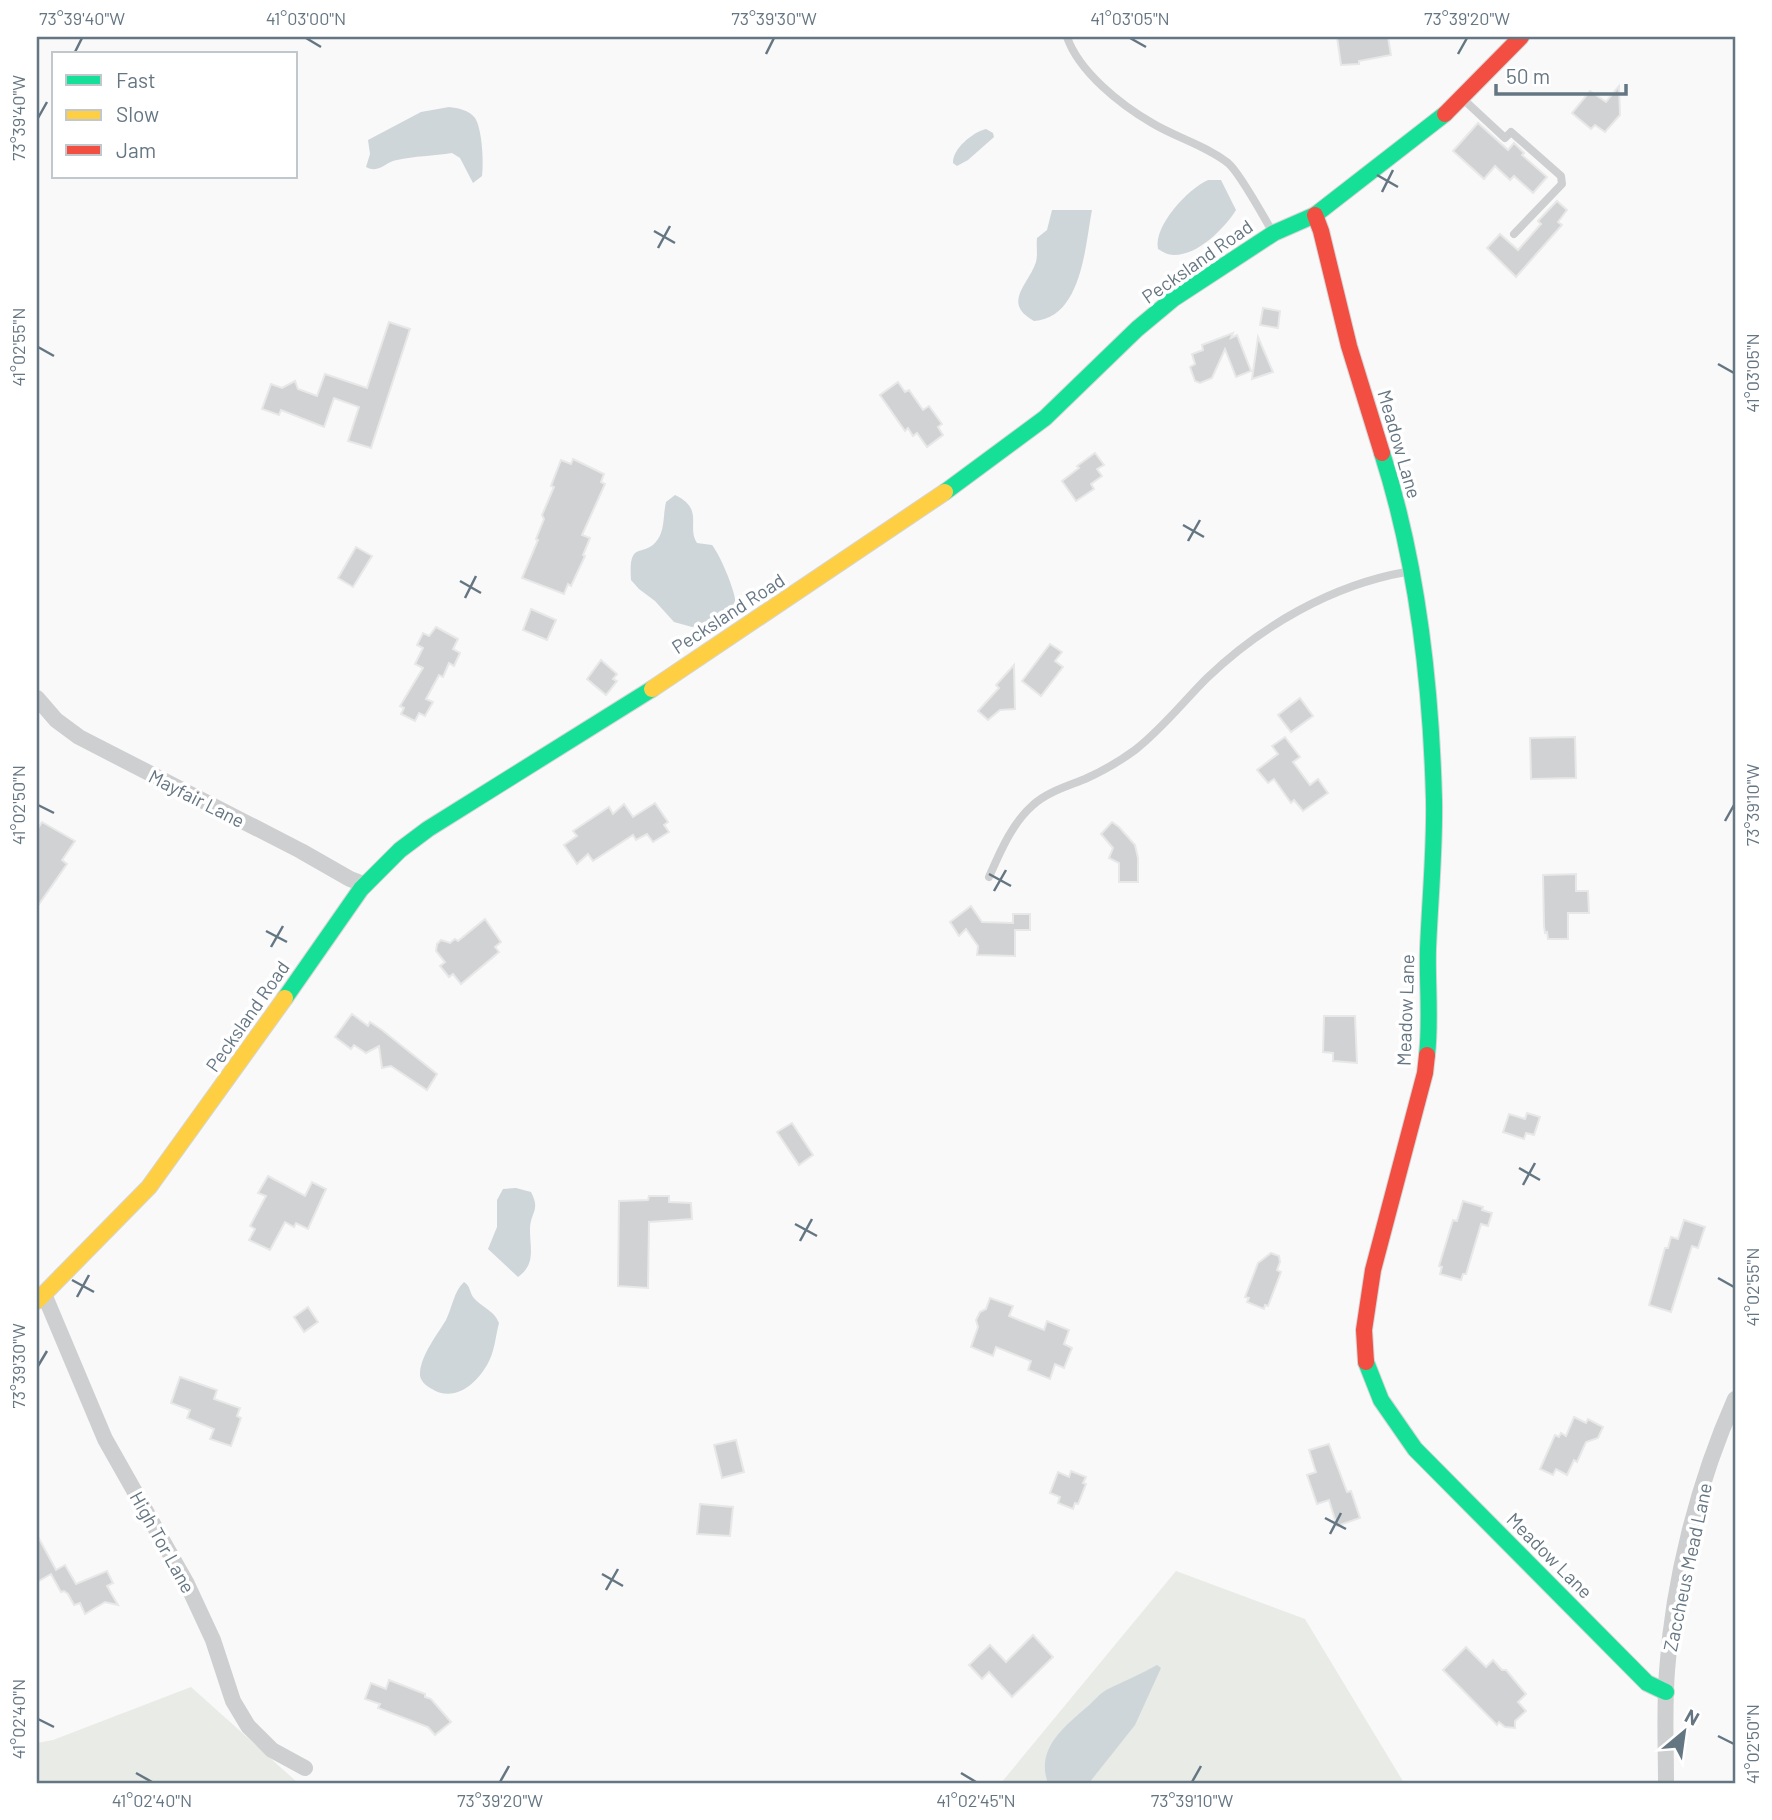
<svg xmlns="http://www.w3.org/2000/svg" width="1772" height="1820" viewBox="0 0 1772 1820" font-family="Barlow,sans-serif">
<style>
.green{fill:#e8ebe6}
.water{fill:#ced6d9}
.building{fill:#d0d2d3;stroke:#e8e8e8;stroke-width:2}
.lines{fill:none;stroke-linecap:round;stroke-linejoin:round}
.fast-casing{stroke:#d5d6d7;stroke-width:18}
.slow-casing{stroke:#d5d6d7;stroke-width:18}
.jam-casing{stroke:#d5d6d7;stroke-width:18}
.lane{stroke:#cecfd0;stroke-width:8}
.street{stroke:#cecfd0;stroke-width:16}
.fast{stroke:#16e098;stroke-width:16}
.slow{stroke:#ffcf43;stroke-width:16}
.jam{stroke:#f24e42;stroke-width:16}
.ticks{fill:none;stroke:#657683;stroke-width:2.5}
.labels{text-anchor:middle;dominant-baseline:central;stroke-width:7;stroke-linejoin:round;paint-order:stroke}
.street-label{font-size:19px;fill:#657683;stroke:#fff}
.neatline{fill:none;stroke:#657683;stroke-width:2.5}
.ticks-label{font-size:18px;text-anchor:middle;fill:#657683}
</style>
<rect width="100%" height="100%" fill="#f9f9f9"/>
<g class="green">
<path d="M1176,1571L1305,1619L1404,1783H1001Z"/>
<path d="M191,1687L298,1783H37V1743L53,1740Z"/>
</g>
<g class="water">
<path d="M449,107C458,108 469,110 475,118C482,128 484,163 482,176L473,183L460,158L452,153C434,156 414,156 397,160C385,162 379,174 366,167L370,154L368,140L421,112Z"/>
<path d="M986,129L993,133L994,137L968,160L957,166L953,163C952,149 973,132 986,129Z"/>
<path d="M1208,180H1221L1236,210C1224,229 1198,255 1174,255C1168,255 1163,252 1158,249C1153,226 1188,189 1208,180Z"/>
<path d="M1052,210H1092C1085,246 1082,318 1034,321C1001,303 1029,284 1036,262C1038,254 1036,246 1037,238L1047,230Z"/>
<path d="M675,495C705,509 686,527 697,543L712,545C720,555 733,586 735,599C735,607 731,615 727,621L715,620L692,627L674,622L655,601L639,589L631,580C628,537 644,560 658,539C665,529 663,514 666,502Z"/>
<path d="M516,1188L531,1192C541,1211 530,1212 530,1230C530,1249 536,1264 518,1277L488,1249L497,1227V1200L503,1189Z"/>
<path d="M464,1282C471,1287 469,1291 473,1297C481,1307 494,1310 499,1323C496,1334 495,1348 490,1359C480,1381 456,1404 432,1389C426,1386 419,1380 420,1373C421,1355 437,1335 446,1320C452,1308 454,1291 464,1282Z"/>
<path d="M1157,1665L1161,1668L1135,1725L1089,1783H1048C1035,1749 1065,1726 1087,1707C1094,1701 1100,1693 1108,1689C1124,1681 1141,1674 1157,1665Z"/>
</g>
<g class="building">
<path d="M1337,37H1388L1391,55L1359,61V64L1341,65Z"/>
<path d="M1619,86L1620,115L1605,132L1595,125L1591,129L1572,113L1590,91L1606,102Z"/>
<path d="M1478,123L1508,150L1514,143L1524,153L1522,155L1547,177L1533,193L1514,176L1510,180L1495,166L1484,179L1453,151Z"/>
<path d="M1557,201L1567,210L1558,222L1562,225L1516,277L1487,248L1500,234L1518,250L1541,224L1538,221Z"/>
<path d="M1263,308L1280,311L1278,328L1260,325Z"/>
<path d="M389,322L410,329L371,448L348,441L359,407L334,398L324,427L281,410L279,415L262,409L271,384L282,388L295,381L298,389L317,396L325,374L367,388Z"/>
<path d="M1233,333L1231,338L1237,335L1251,371L1236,377L1225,349L1212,378L1200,383L1195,381L1190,367L1195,364L1192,354L1203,350L1202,345Z"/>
<path d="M1258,337L1273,372L1252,379Z"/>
<path d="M898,382L905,392L909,390L923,410L929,406L942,424L938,427L943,435L927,447L917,433L913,436L908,428L905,431L880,395Z"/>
<path d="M1095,453L1104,465L1097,469L1102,476L1091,484L1094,489L1076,501L1062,481L1079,468L1077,466Z"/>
<path d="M573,459L604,474L601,482L605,484L582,535L590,538L583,555L585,556L571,586L568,584L564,594L522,578L538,540L536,539L544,519L542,515L554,487L551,486L561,460L571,464Z"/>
<path d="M356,547L372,556L353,587L338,578Z"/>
<path d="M531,609L556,620L547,640L523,630Z"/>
<path d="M436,627L458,639L453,649L460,653L454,666L449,663L443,677L439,675L426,699L433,702L425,716L419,713L415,721L401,714L404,708L400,706L423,668L415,664L423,648L417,645L423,633L429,636Z"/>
<path d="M1050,644L1062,652L1055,661L1063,667L1041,696L1022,681Z"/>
<path d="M601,660L617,674L613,679L617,681L606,695L587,679Z"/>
<path d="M1014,665L1015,709L1000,710L988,720L978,711L999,688L996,685Z"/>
<path d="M1300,698L1313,716L1291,732L1278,715Z"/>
<path d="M1285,737L1300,757L1293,762L1310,785L1318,779L1328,793L1303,811L1294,800L1291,803L1274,779L1268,783L1257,770L1278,754L1272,746Z"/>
<path d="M1575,737L1576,778L1531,779L1530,738Z"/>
<path d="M655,803L668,822L664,825L669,832L653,842L647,834L636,840L633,835L593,861L588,854L577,864L564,845L577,836L573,831L609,807L613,814L624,804L633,817Z"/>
<path d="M42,822L75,841L62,860L67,864L37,907V830Z"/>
<path d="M1112,822L1119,827L1135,845L1138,858V882H1119V863L1109,858L1113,848L1101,834Z"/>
<path d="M1576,874V891H1588L1589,913H1568V939H1548L1547,932L1545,933L1544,926L1543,875Z"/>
<path d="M971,906L982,922L1013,923V914H1030V930H1015V956L977,955L978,946L966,929L959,936L950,922Z"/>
<path d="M485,919L501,942L495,947L499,952L461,984L453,974L449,977L440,966L445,962L436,951L437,944L441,940L450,943L455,939L458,941Z"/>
<path d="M352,1014L368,1026L370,1022L382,1030L437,1074L427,1090L391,1066L382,1068L379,1046L366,1053L354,1045L351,1049L335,1037Z"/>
<path d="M1324,1016H1355L1357,1063L1333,1061V1053L1323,1052Z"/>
<path d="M1527,1113L1540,1117L1534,1135L1526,1133L1524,1139L1503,1132L1509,1114L1525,1119Z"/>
<path d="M792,1123L813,1155L799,1165L777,1132Z"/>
<path d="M268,1176L305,1196L312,1182L326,1189L308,1229L296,1223L294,1227L285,1222L270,1250L249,1240L255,1229L250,1226L266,1196L258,1193Z"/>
<path d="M649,1196H669V1202L691,1203L692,1219L649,1222L648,1288L618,1286L619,1201L648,1200Z"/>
<path d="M1463,1201L1483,1207L1482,1210L1492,1213L1488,1226L1481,1224L1466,1274H1463L1461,1280L1440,1274L1442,1267L1439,1266L1453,1220L1457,1221Z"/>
<path d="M1684,1220L1705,1227L1698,1248L1692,1246L1671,1312L1649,1305L1665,1248H1668L1671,1237L1678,1239Z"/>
<path d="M1271,1253L1279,1256L1280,1262L1277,1270L1281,1272L1268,1306L1265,1305L1264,1309L1247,1302L1249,1298L1245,1297L1258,1263Z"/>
<path d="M990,1298L1013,1306L1009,1316L1044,1330L1047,1321L1069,1330L1064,1344L1072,1348L1064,1368L1055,1364L1050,1379L1028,1370L1031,1361L996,1347L993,1356L971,1347L978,1327L976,1320L980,1312L986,1309Z"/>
<path d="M308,1307L318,1322L304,1332L294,1317Z"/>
<path d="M180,1377L217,1390L214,1399L240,1408L237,1416L241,1418L231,1446L210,1439L214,1429L187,1418L190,1410L171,1403Z"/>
<path d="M1574,1417L1586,1423L1588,1419L1603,1427L1598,1438L1586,1442L1577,1462L1574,1460L1567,1475L1556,1469L1553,1475L1540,1469L1555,1435L1559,1437L1561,1433L1566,1436Z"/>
<path d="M736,1440L744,1472L722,1478L714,1445Z"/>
<path d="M1329,1444L1347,1492L1351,1491L1360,1518L1337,1526L1329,1500L1317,1504L1307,1475L1316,1472L1309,1450Z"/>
<path d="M1071,1471L1086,1477L1083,1483L1086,1484L1078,1504L1075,1503L1073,1509L1058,1503L1060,1497L1050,1493L1058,1472L1069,1477Z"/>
<path d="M700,1504L733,1507L730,1536L697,1534Z"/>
<path d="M37,1535L56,1570L65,1565L76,1584L107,1571L113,1583L107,1586L118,1605L105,1602L85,1614L80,1603L74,1605L68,1594L64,1591L61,1592L51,1574L37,1582Z"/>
<path d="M1033,1635L1053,1657L1012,1697L989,1672L982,1679L969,1665L990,1645L1006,1662Z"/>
<path d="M1466,1647L1486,1667L1493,1660L1502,1670H1506L1526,1694L1518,1702L1526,1711L1515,1721V1728L1505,1727L1499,1722L1497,1725L1443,1670Z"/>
<path d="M389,1680L425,1694V1697L431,1699L451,1722L435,1735L428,1727L378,1708L380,1704L365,1699L371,1683L386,1689Z"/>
</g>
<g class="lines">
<defs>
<g id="fast">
<path d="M1382,453C1417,562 1431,685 1434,800C1435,849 1430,899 1428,949C1427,984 1431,1020 1427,1055"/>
<path d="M945,492L1045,418L1137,329L1173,299L1274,233L1315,215L1445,114"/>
<path d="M285,998L361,889L400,850L428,829L652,689"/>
<path d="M1366,1362L1381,1400L1415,1449L1647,1683L1666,1692"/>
</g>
<g id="slow">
<path d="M652,689L945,492"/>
<path d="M37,1301L149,1187L285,998"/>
</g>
<g id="jam">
<path d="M1445,114L1521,37"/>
<path d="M1315,215L1321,231L1349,346L1382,453"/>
<path d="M1366,1362L1364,1330L1373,1270L1425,1073L1427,1055"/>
</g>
</defs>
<use href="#fast" class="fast-casing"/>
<use href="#slow" class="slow-casing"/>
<use href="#jam" class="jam-casing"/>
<g class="lane">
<path d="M1067,37C1079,72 1121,105 1152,123C1177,138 1205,145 1228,163C1240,173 1263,216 1272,231"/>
<path d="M1464,100L1505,138L1511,132L1561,176L1562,184L1514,234"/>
<path d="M989,877C1000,852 1012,823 1033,805C1047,792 1068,786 1085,779C1103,771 1120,761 1135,750C1162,729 1183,702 1207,678C1261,626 1332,585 1406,572"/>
</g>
<g class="street">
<path d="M37,698L56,720L79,737L301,851L350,879L366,885"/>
<path d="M44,1294L105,1439L187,1584L213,1640L233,1701L248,1726L272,1750L305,1768"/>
<path d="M1666,1783C1666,1746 1664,1708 1667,1671C1673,1580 1698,1482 1735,1399"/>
</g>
<use href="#fast" class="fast"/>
<use href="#slow" class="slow"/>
<use href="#jam" class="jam"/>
</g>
<path class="ticks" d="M306,38L321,47M1130,38L1146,47M74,54L82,38M766,54L774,38M1458,54L1467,38M38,118L47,102M1377,175L1398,187M1382,192L1393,170M654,231L675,243M658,248L670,226M38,347L54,356M1718,364L1734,373M1183,525L1204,537M1188,541L1200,520M460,581L481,593M465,598L476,576M38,805L54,813M1725,821L1734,805M989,874L1011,886M994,891L1006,870M266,931L287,942M271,947L283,926M1519,1168L1540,1180M1523,1185L1535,1163M795,1224L817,1236M800,1241L812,1219M1718,1278L1734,1287M72,1280L94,1292M77,1297L89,1275M38,1366L47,1351M1325,1518L1346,1529M1330,1534L1341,1513M602,1574L623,1586M606,1590L618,1569M38,1719L54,1727M1718,1736L1734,1744M136,1773L152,1782M961,1773L976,1782M500,1782L509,1766M1192,1782L1201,1766"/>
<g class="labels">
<g class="street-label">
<text transform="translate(1197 261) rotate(-35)">Pecksland Road</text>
<text transform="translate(1400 444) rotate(74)">Meadow Lane</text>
<text transform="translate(728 613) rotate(-33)">Pecksland Road</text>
<text transform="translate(197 798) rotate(27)">Mayfair Lane</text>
<text transform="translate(1405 1010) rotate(-88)">Meadow Lane</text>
<text transform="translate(247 1016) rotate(-55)">Pecksland Road</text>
<text transform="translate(163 1542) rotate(61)">High Tor Lane</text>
<text transform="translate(1550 1555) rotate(45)">Meadow Lane</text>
<text transform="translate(1687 1567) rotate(-78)">Zaccheus Mead Lane</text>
</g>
</g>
<rect width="1772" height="1820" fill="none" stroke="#ffffff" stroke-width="77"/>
<rect x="52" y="52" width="245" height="126" fill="#ffffff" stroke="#c1c8cd" stroke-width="2"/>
<rect x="66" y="75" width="35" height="10" fill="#16e098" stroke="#c1c8cd" stroke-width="2"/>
<text x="116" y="88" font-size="21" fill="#657683">Fast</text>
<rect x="66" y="110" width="35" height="10" fill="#ffcf43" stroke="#c1c8cd" stroke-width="2"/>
<text x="116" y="122" font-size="21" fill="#657683">Slow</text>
<rect x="66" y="145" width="35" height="10" fill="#f24e42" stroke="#c1c8cd" stroke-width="2"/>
<text x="116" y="158" font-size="21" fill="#657683">Jam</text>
<g transform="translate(1684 1732) rotate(29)" stroke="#ffffff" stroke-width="5" paint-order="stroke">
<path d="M0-5L12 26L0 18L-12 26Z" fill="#657683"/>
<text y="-10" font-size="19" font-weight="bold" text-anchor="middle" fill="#657683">N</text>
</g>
<path d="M1496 84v10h130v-10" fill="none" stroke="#657683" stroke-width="3.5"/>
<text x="1506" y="84" font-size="21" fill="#657683" stroke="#ffffff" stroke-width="5" paint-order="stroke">50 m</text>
<rect x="38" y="38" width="1696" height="1744" class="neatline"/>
<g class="ticks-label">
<text x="82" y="25">73°39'40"W</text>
<text x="306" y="25">41°03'00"N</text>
<text x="774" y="25">73°39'30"W</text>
<text x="1130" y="25">41°03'05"N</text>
<text x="1467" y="25">73°39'20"W</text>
<text transform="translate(19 118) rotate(-90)" y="6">73°39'40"W</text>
<text transform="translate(19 347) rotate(-90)" y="6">41°02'55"N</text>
<text transform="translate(1753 373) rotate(-90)" y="6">41°03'05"N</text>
<text transform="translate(19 805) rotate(-90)" y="6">41°02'50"N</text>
<text transform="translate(1753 805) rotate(-90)" y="6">73°39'10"W</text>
<text transform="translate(1753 1287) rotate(-90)" y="6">41°02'55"N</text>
<text transform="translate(19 1366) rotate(-90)" y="6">73°39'30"W</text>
<text transform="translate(19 1719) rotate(-90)" y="6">41°02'40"N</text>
<text transform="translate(1753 1744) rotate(-90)" y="6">41°02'50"N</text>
<text x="152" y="1807">41°02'40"N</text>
<text x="500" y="1807">73°39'20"W</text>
<text x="976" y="1807">41°02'45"N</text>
<text x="1192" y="1807">73°39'10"W</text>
</g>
</svg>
